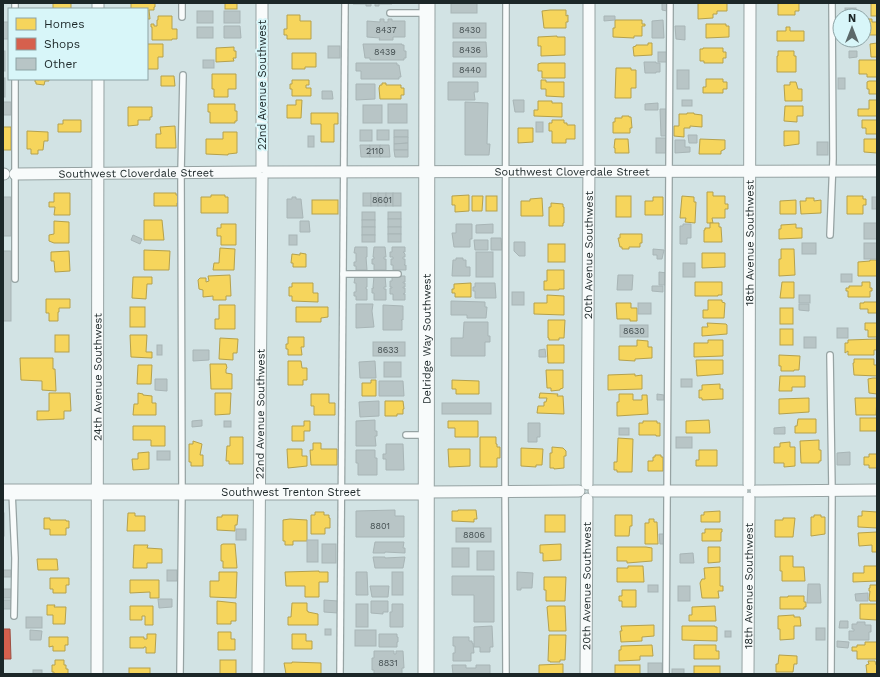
<svg xmlns="http://www.w3.org/2000/svg" width="880" height="677" viewBox="0 0 880 677" font-family="'Work Sans',sans-serif">
<style>
.homes{fill:#f6d55c;stroke:#b5a14c}
.shops{fill:#d6604d;stroke:#9e4f42}
.building{fill:#b8c5c6;stroke:#a8b5b6}
.lines{fill:none;stroke-linecap:round;stroke-linejoin:round}
.lane-casing{stroke:#96a3a3;stroke-width:8}
.street-casing{stroke:#96a3a3;stroke-width:13}
.secondary-casing{stroke:#96a3a3;stroke-width:17}
.lane{stroke:#f8fbfb;stroke-width:5.5}
.street{stroke:#f8fbfb;stroke-width:11}
.secondary{stroke:#f8fbfb;stroke-width:15}
.labels{text-anchor:middle;dominant-baseline:central;stroke-width:4;stroke-linejoin:round;paint-order:stroke}
.number-label{font-size:9px;fill:#434e50}
.street-label{font-size:11px;fill:#1c2728;stroke:#d8f6f9}
</style>
<rect width="100%" height="100%" fill="#d2e3e4"/>
<g class="homes">
<rect x="53" y="3" width="18" height="6"/>
<path d="M131,3H155V7H154V10H149L150,19H147V9H131Z"/>
<rect x="225" y="3" width="12" height="6"/>
<path d="M698,3H727V11H717V14H713V18L698,19Z"/>
<path d="M778,3H799V11H795V15H778Z"/>
<rect x="871" y="3" width="6" height="13"/>
<path d="M550,10H566V16L568,15V22H566V28H544L542,11Z"/>
<path d="M287,15H300V21H311V39H287V35H284V29H287Z"/>
<path d="M158,16H172V29H177V39H172V40H152V27H151V24H154V26H157V20H158Z"/>
<path d="M865,19H872V22H877V35H866Z"/>
<path d="M615,20H642V24H645V26H642V36H634V38L613,37V28H615Z"/>
<path d="M706,24H726V26H729V37L706,38Z"/>
<path d="M786,27H790V31H804V41H777V31H786Z"/>
<path d="M557,36V37H565V55L541,56V46H538V37Z"/>
<path d="M648,43H652V55L634,56L633,47L636,46V45H648Z"/>
<path d="M877,43V57H871L870,44Z"/>
<path d="M147,44H163V57H158V69H147Z"/>
<path d="M234,47V51H236V58H233L234,61L216,62V48Z"/>
<path d="M703,48H723V52H726V58H723V63H704V61H700V49H703Z"/>
<path d="M778,51H794V56H796V72H777V56H778Z"/>
<path d="M292,53H316V67H305V69H292Z"/>
<path d="M859,60H877V77H867V74H859Z"/>
<path d="M541,63H565V78H542V71H538V64Z"/>
<path d="M616,68H631V70H636V88H631V98H615Z"/>
<path d="M212,74H236V89H228V97H214V89H212Z"/>
<path d="M161,76H174L175,86H161Z"/>
<path d="M35,79H49V81H45L44,85L36,84V82H35Z"/>
<path d="M706,79H723V82H727V89H723V93H703V87H706Z"/>
<path d="M292,80H309V85H306V88H311V96H292V89H290V84H292Z"/>
<path d="M541,80H546V82H564V97L546,96V89H541Z"/>
<path d="M869,81H877V94H869V89H867V82Z"/>
<path d="M790,82H796L798,89H802V101H785L784,85H790Z"/>
<path d="M382,83H386V85H401V88H404V95H401V99H380L379,88L380,85H382Z"/>
<path d="M296,100H302L301,118H287V105H296Z"/>
<path d="M869,100H877V116H858V109H869Z"/>
<path d="M538,101H552V103H562V117L534,116V110H538Z"/>
<path d="M208,104H235V111H237V121H235V123H210V112H208Z"/>
<path d="M785,106H803V116H797V122L784,121Z"/>
<path d="M128,107H152V117H150V120H138V125L128,126Z"/>
<path d="M311,113H338V124H334V142H321V124H311Z"/>
<path d="M687,113H694V114L702,115V127L690,126V128H684V137L674,136V126H679V114H687Z"/>
<path d="M622,116H629V117H631L632,128H630V133H613V122H615V118H622Z"/>
<path d="M63,120H81V132H58V124H63Z"/>
<path d="M552,120H564V123H567V125H575V139H566V143H552V131H549V123H552Z"/>
<path d="M862,120H877V134H866V128H862Z"/>
<path d="M175,126L176,148H156V134H161L160,127Z"/>
<rect x="3" y="127" width="8" height="23"/>
<path d="M518,128H533V142L518,143Z"/>
<path d="M27,131L48,132V141H44L43,150H38V154H31V149H27Z"/>
<path d="M784,131H799V144L784,146Z"/>
<path d="M223,132H237V153L228,154V155L206,154V139H223Z"/>
<path d="M615,139H628L629,153H615V148H614Z"/>
<path d="M700,139L725,140V149L721,151V154H699Z"/>
<path d="M864,139H877V153L864,152Z"/>
<path d="M707,192H713V196H725V204H728V209H725V218H712L713,223H707Z"/>
<path d="M54,193H70V215H54L55,207H49V202H54Z"/>
<path d="M154,193H176V195H179V203H177V206H154Z"/>
<path d="M211,195H225V197H228V213H201V197H211Z"/>
<path d="M469,195V211L455,212V205H452V196Z"/>
<path d="M472,196H483L482,211H472Z"/>
<rect x="486" y="196" width="11" height="15"/>
<rect x="616" y="196" width="15" height="21"/>
<path d="M682,196L694,197V202H696L695,223L685,222L686,218H680Z"/>
<path d="M847,196H863V199H866V205H863V214H847Z"/>
<path d="M653,197H663V215H645V201H653Z"/>
<path d="M542,198L543,216H521V201H530V199Z"/>
<path d="M806,198H814V201L821,200V213L801,214L800,201H806Z"/>
<rect x="312" y="200" width="26" height="14"/>
<path d="M796,200V214H780V201Z"/>
<path d="M551,203L563,204V207H564V223H563V226H549V207H551Z"/>
<path d="M144,220H162L164,240H144Z"/>
<path d="M54,221L69,222V243H54L49,241V235L54,234Z"/>
<path d="M710,223H719V227H721L722,242H704V230H705V228H710Z"/>
<path d="M221,224H236V245H221V236H217V228H221Z"/>
<path d="M796,224V228H802V238L779,239V229H781V225Z"/>
<path d="M620,234H642V243H640V247H629V249H622V247H620L618,238H620Z"/>
<rect x="548" y="244" width="17" height="18"/>
<path d="M220,248L235,249L234,270H213L214,263H219Z"/>
<path d="M781,249H794L795,275L779,276V259H781Z"/>
<path d="M144,250L170,251L169,270H144Z"/>
<path d="M69,251L70,271L55,272L54,261H51V252Z"/>
<path d="M300,253L306,254V267H293V263H291L292,254L300,255Z"/>
<path d="M702,253H725V267L702,268Z"/>
<path d="M870,260H876L877,262V276H858V262L870,261Z"/>
<path d="M547,270H564V289H559V290H544V281H547Z"/>
<path d="M230,275L231,296H226V300H213V296L203,297V290L199,289L198,280L200,278H206V282L209,281L208,276Z"/>
<path d="M133,277H152V284H147L146,299L132,298Z"/>
<path d="M695,282H722V295H718V296H695Z"/>
<path d="M782,282H794V298H780Z"/>
<path d="M862,282H870V288H872V291H870V297H848V291H846V288H849V286H862Z"/>
<path d="M292,283H313V293H318V302L292,301V296H289V287H292Z"/>
<path d="M471,283V297H455V293H452V289H454V284Z"/>
<path d="M547,295L564,296V315L534,314V303H547Z"/>
<path d="M46,299H70V308H59V312H58V321H49V313H46Z"/>
<path d="M708,300H722V302L725,303L724,318H703V310H708Z"/>
<path d="M864,302H877V313H868V309H860V303H864Z"/>
<path d="M616,303H631V308H637V321H630V319H617Z"/>
<path d="M219,305H235V329H215V319H219Z"/>
<rect x="130" y="307" width="15" height="20"/>
<path d="M296,307H328V317L321,318V322H296Z"/>
<rect x="780" y="308" width="13" height="16"/>
<path d="M548,320H565L564,338H559V340H549V338H548Z"/>
<path d="M707,323L726,324L727,325V334L702,336V327H708Z"/>
<path d="M865,323H877V337H868V330H865Z"/>
<rect x="780" y="329" width="13" height="16"/>
<rect x="55" y="335" width="14" height="17"/>
<path d="M130,335H147L146,352H152V358L131,357Z"/>
<path d="M288,337H304V347H301L302,355H288V349H286V344H288Z"/>
<path d="M220,338L238,339L237,353H233V360L219,359Z"/>
<path d="M877,339V350H874V355H848V351L845,353V343H848V340Z"/>
<path d="M637,340L648,341V347H652V358L635,359V361L619,360V346H637Z"/>
<path d="M708,340H723V356L694,357V343H708Z"/>
<path d="M547,345H564V363H548Z"/>
<path d="M779,355L800,356L799,370H794V371H781V366H779Z"/>
<path d="M20,358H53V369H55L56,391L42,390V381L21,380Z"/>
<path d="M854,359H874V365H877V376L854,375L853,363H854Z"/>
<path d="M696,360H723V374L697,376Z"/>
<path d="M288,361H301L302,368H307V380H303V385H288Z"/>
<path d="M210,364H226L227,368L226,369V373L232,374V389H211Z"/>
<path d="M138,365H152L151,384H137Z"/>
<path d="M546,370H563V388L560,389V390L551,391V388H547Z"/>
<path d="M635,374V376L642,375V389L608,390V375Z"/>
<path d="M780,376H805V387H792V391H779Z"/>
<path d="M873,378H877V394L869,393L868,379Z"/>
<path d="M371,380H376V396H362V383H371Z"/>
<path d="M452,380L479,381V394H456V389H452Z"/>
<path d="M720,384V389H723V399L702,400V398H699V390H702V385Z"/>
<path d="M49,393H70L71,411H64V419L37,420V411H49Z"/>
<path d="M138,393L143,394V395L152,396V403H156V415H133L134,404H138Z"/>
<path d="M215,393H231L230,414L215,415Z"/>
<path d="M540,393L558,394L557,396H563L564,414L537,413L538,406H544V402H546L547,398H539Z"/>
<path d="M311,394H329V403H335V415H314V406H311Z"/>
<path d="M619,394H633V400H642V395H647L648,414L617,416V402H619Z"/>
<path d="M809,398V412L779,414V399Z"/>
<path d="M855,398H877L876,415H856Z"/>
<path d="M385,401H403L404,409H403V414H397V416H385Z"/>
<rect x="860" y="418" width="17" height="13"/>
<path d="M798,419H816V433H795V426H797Z"/>
<path d="M709,420L710,433H686V421Z"/>
<path d="M304,421H310V431H304V441H292V426H304Z"/>
<path d="M448,421H478V437H455V428H448Z"/>
<path d="M643,421H657V423H660V436H656V435H639V423H643Z"/>
<path d="M133,426H165V446H151V440H133Z"/>
<path d="M230,437H243V464H229V461H226L227,446H230Z"/>
<path d="M480,437H496V444H497V447H500V458H497V467H480Z"/>
<path d="M618,438L633,439L632,472H617V470H614V462H617Z"/>
<path d="M819,440V450H821V461H819V463H801L800,441Z"/>
<path d="M193,441L202,444L200,455H203V466H191V462H189V444H193Z"/>
<path d="M790,442V447H795V466L784,467V463H774V447H780V443Z"/>
<path d="M313,443H321V449H337V465H311L310,450H313Z"/>
<path d="M552,447L563,448L566,451V456H564V468L554,469V468H550V453H552Z"/>
<path d="M521,448L543,449L542,465H536V467L521,466Z"/>
<path d="M287,449H302V456H307V466L288,468Z"/>
<path d="M448,449H470V466L449,467Z"/>
<path d="M699,450H717V466H696V460H699Z"/>
<path d="M149,452V469L133,470L132,459H138V453Z"/>
<path d="M869,454H877V468H869V465H864V457H869Z"/>
<path d="M655,455H661V457H663V471H648V461H653V457H655Z"/>
<path d="M458,510H476L477,519H474V522L452,521V511H458Z"/>
<path d="M720,511V522H701V515H704V512Z"/>
<path d="M862,511L877,512V528L858,527V516H862Z"/>
<path d="M315,512H324V515H329V518H330V528H325V534H311V515H315Z"/>
<path d="M128,513H135V516H145V531H127Z"/>
<path d="M222,515H238L237,525H235V531L217,530V517H222Z"/>
<rect x="545" y="515" width="20" height="17"/>
<path d="M615,515H632V526H630L629,536H615Z"/>
<path d="M814,515H821V517H825V534L811,536V517H814Z"/>
<path d="M44,518H50V520H66V521H69V528H66V535H50V529H44Z"/>
<path d="M783,518H795L793,537H775V520H783Z"/>
<path d="M290,519L307,520V541H293V545H285V541H283V520Z"/>
<path d="M649,519H654V522H657L658,544H645V523H649Z"/>
<path d="M705,529H722V532H721V541H702V533H705Z"/>
<path d="M877,532V552H872V545L859,546L858,533Z"/>
<path d="M223,544H235L237,568H223V561H221V545Z"/>
<path d="M561,544V560L543,561V553H540V545Z"/>
<path d="M134,545H148L147,548L162,549V563H147V568H133Z"/>
<path d="M617,547H646L652,548V561L627,563V561H617Z"/>
<path d="M708,547H720V562L708,563Z"/>
<path d="M780,556H793V567H804L805,581H782V571H780Z"/>
<path d="M37,559H57L58,570H38Z"/>
<path d="M628,566H643L644,582H617V568H628Z"/>
<path d="M864,566H877V581L853,582V573H864Z"/>
<path d="M720,567V586H723V591H718L719,598H702L700,583L702,579H705L704,568Z"/>
<path d="M319,571V572H328V582H319V597H305V586H286L285,572Z"/>
<path d="M219,572H237L236,598L210,597V581H219Z"/>
<path d="M544,577H566L565,601H546V590H544Z"/>
<path d="M50,578H69V585H66V593H53V589H50Z"/>
<path d="M130,580H159V598H150V592L130,593Z"/>
<path d="M870,585H877V601H870L869,599L870,591H869V588H870Z"/>
<path d="M622,590H636V607H622V601H619V596H622Z"/>
<path d="M788,596H804V602H806V607H804V609H780V597H788Z"/>
<path d="M217,601L236,603V621H231V624H217Z"/>
<path d="M292,603H307V611H308V612L318,614V625H288V617H291Z"/>
<path d="M860,604H877V620L860,619Z"/>
<path d="M47,605H55L54,607H66L65,624H53V615H47Z"/>
<path d="M130,606H153V625H145V616H142V620H130Z"/>
<path d="M549,606H565L566,631H549L547,607Z"/>
<path d="M715,606L716,621H689V615H692V607Z"/>
<path d="M794,615V617H800L801,626H794V639L780,640V629H778V616Z"/>
<path d="M654,625V636L642,637V641L621,642L620,631H622L621,626Z"/>
<path d="M682,626H715V627H717V641L682,640Z"/>
<path d="M218,632H231V639H235V650H218Z"/>
<path d="M147,634H156L155,653H146V647H144V648H130V637H144V639H147Z"/>
<path d="M292,634H306V641H312V649H292Z"/>
<path d="M549,635H566L565,660H560V662H550V661H548Z"/>
<path d="M49,637H68V645H65V651H53V646L49,647Z"/>
<path d="M865,642H877V659H857V651H852V647H857V645H865Z"/>
<path d="M652,645L653,656H640V660L619,661V650H621V646Z"/>
<path d="M694,645H716V651H719V659H694Z"/>
<path d="M779,655L797,656V664H794L793,672H776V664H778Z"/>
<path d="M55,660H64V665H66V669H68V674H54V672H52V665H55Z"/>
<rect x="220" y="660" width="16" height="14"/>
<path d="M868,661H875L876,665H877V674H867L866,665L869,664Z"/>
<path d="M292,662L321,663V674H286L284,663H292Z"/>
<path d="M563,664V674H539V665Z"/>
<rect x="615" y="665" width="25" height="9"/>
<rect x="694" y="666" width="26" height="8"/>
<rect x="129" y="668" width="21" height="6"/>
</g>
<path class="shops" d="M3,629H10L11,659H3Z"/>
<g class="building">
<path d="M353,3H392V4H379V6H375V3H371V6H366V4H353Z"/>
<rect x="451" y="3" width="26" height="10"/>
<path d="M662,3H668L667,11L662,10Z"/>
<rect x="845" y="8" width="11" height="7"/>
<rect x="197" y="11" width="16" height="12"/>
<rect x="224" y="11" width="16" height="12"/>
<path d="M604,16H615V20L604,21Z"/>
<path d="M380,19H384V22H388V19H392V21H405V37H393V40H379L380,38L367,37V21L380,22Z"/>
<path d="M663,20L664,38H652V21Z"/>
<rect x="3" y="22" width="6" height="17"/>
<rect x="453" y="23" width="33" height="15"/>
<path d="M224,26H240L241,38H224Z"/>
<path d="M675,26H685V40L676,39Z"/>
<rect x="197" y="27" width="16" height="11"/>
<path d="M453,42H486L487,57H453Z"/>
<path d="M363,44H402V45H404V51H406V58H404V60H370V58H365Z"/>
<rect x="328" y="46" width="12" height="12"/>
<rect x="3" y="51" width="2" height="20"/>
<path d="M849,51H857V57L849,58Z"/>
<rect x="658" y="52" width="10" height="10"/>
<rect x="203" y="60" width="11" height="8"/>
<path d="M644,62H656V63H660V72H656V73H645Z"/>
<path d="M356,63H397V65H399L401,77H399V79H361V71H356Z"/>
<rect x="453" y="63" width="33" height="14"/>
<rect x="677" y="70" width="12" height="19"/>
<rect x="3" y="78" width="2" height="19"/>
<rect x="838" y="78" width="7" height="11"/>
<path d="M448,82H478V92H474L475,100H448Z"/>
<path d="M356,84H375V99L356,100Z"/>
<path d="M322,91H332L333,99H322Z"/>
<path d="M513,100H524V112H515Z"/>
<rect x="682" y="100" width="10" height="6"/>
<rect x="3" y="102" width="8" height="13"/>
<path d="M465,102L488,103L487,144H490L489,155H465Z"/>
<path d="M658,103V110H645V104Z"/>
<rect x="388" y="104" width="19" height="19"/>
<rect x="363" y="105" width="19" height="18"/>
<path d="M660,109H667V136H661Z"/>
<rect x="536" y="122" width="7" height="10"/>
<rect x="360" y="130" width="12" height="11"/>
<rect x="377" y="130" width="12" height="10"/>
<rect x="394" y="130" width="14" height="7"/>
<path d="M688,135H697V143H689Z"/>
<rect x="308" y="136" width="6" height="11"/>
<path d="M394,137H408V143L394,144Z"/>
<rect x="656" y="138" width="10" height="15"/>
<path d="M675,140H685V147H690V152L675,153Z"/>
<rect x="817" y="142" width="11" height="13"/>
<path d="M408,143V150H394V144Z"/>
<path d="M360,145H370V157H361Z"/>
<rect x="370" y="145" width="10" height="12"/>
<path d="M380,145H389L390,157H380Z"/>
<path d="M394,150H408V157H395Z"/>
<rect x="363" y="193" width="8" height="13"/>
<rect x="371" y="193" width="7" height="13"/>
<rect x="378" y="193" width="8" height="13"/>
<rect x="386" y="193" width="7" height="13"/>
<rect x="393" y="193" width="8" height="13"/>
<rect x="3" y="197" width="8" height="39"/>
<path d="M292,197H296V199H301L303,218H287V199H292Z"/>
<rect x="872" y="197" width="5" height="12"/>
<rect x="362" y="212" width="13" height="8"/>
<rect x="388" y="212" width="13" height="7"/>
<rect x="388" y="219" width="13" height="8"/>
<rect x="362" y="220" width="13" height="7"/>
<path d="M300,221H309L310,232H300Z"/>
<rect x="864" y="223" width="13" height="16"/>
<path d="M456,224H472V239H470V247H454L452,233H456Z"/>
<path d="M493,224V233H476V225Z"/>
<path d="M683,224H691V238H687V244H680V226H683Z"/>
<rect x="362" y="227" width="13" height="8"/>
<rect x="388" y="227" width="13" height="7"/>
<rect x="388" y="234" width="13" height="8"/>
<path d="M133,235L142,239L140,244L131,240Z"/>
<rect x="289" y="235" width="8" height="10"/>
<rect x="362" y="235" width="13" height="7"/>
<path d="M491,238H501L502,250H491Z"/>
<path d="M474,240H488V250H475Z"/>
<path d="M514,242H525V256H519L514,251Z"/>
<rect x="802" y="243" width="14" height="11"/>
<rect x="864" y="243" width="13" height="16"/>
<path d="M355,247H367V257H366L367,270H356V266H354V262H356V253H354Z"/>
<path d="M374,247H385L386,257H384V259H386V270H374V264H372V259H374V257H373Z"/>
<path d="M392,247H405V252H403L405,254V257H403V259H405V264L404,265H406V270H393V265H391V259H393V257H390V252H392Z"/>
<path d="M653,249L664,250L662,259H657V255H653Z"/>
<rect x="3" y="251" width="8" height="70"/>
<rect x="476" y="252" width="17" height="25"/>
<path d="M456,258H463V260H466V267H470V276H452L453,260H456Z"/>
<rect x="683" y="263" width="12" height="14"/>
<path d="M659,272L667,273L666,285H659Z"/>
<rect x="841" y="274" width="11" height="8"/>
<path d="M618,275H633L632,290H617Z"/>
<path d="M374,276H385L386,287H384V289H386V300H374V293H372V288H374L373,287Z"/>
<path d="M392,276H405V282H403V283H405V287H403V288H405V293L403,294H405V300H393V294H390V288H392V287H390V281H392Z"/>
<path d="M355,277H367V287H366V289H367V300H356V296H354V292H356V283H354Z"/>
<path d="M475,283H495L496,298H475V291H473V287H475Z"/>
<path d="M652,286H663V292L652,291Z"/>
<rect x="512" y="292" width="12" height="13"/>
<rect x="799" y="295" width="11" height="8"/>
<path d="M451,301L485,302V307H487L486,318H467V315H451Z"/>
<rect x="638" y="303" width="13" height="11"/>
<path d="M356,304H373L372,311L374,327L356,328Z"/>
<path d="M799,304H809V311L799,310Z"/>
<path d="M383,305L403,306V320H401L402,321V330H383Z"/>
<path d="M464,322H488V336H490V342H485V356H451V338H463Z"/>
<rect x="620" y="325" width="28" height="12"/>
<rect x="837" y="328" width="11" height="10"/>
<rect x="804" y="337" width="12" height="11"/>
<rect x="373" y="342" width="32" height="14"/>
<rect x="157" y="345" width="5" height="10"/>
<path d="M545,349L546,357H539V350Z"/>
<path d="M193,350H209V360L193,361Z"/>
<path d="M375,361L376,378H360L359,362Z"/>
<rect x="384" y="362" width="17" height="15"/>
<path d="M155,379H167V391L155,390Z"/>
<rect x="681" y="379" width="11" height="8"/>
<path d="M379,381H403L404,396H379Z"/>
<path d="M657,394L664,395V400H657Z"/>
<path d="M379,401V416L360,417L359,402Z"/>
<rect x="442" y="403" width="49" height="11"/>
<path d="M202,420V426L192,427V421Z"/>
<path d="M375,420V431H377V436H375L376,446H356V421Z"/>
<rect x="224" y="421" width="7" height="6"/>
<path d="M528,423H540V437H537V442H528Z"/>
<path d="M785,427V434H774V428Z"/>
<rect x="619" y="428" width="10" height="7"/>
<rect x="676" y="437" width="16" height="11"/>
<path d="M386,444H403L404,470H386V459H383V454H386Z"/>
<path d="M356,450H375V458H377V475H358V463H356Z"/>
<rect x="157" y="451" width="13" height="9"/>
<path d="M850,452V465H837V453Z"/>
<path d="M395,510V516H404V537H356V511Z"/>
<rect x="3" y="513" width="1" height="23"/>
<rect x="456" y="528" width="35" height="14"/>
<rect x="236" y="529" width="10" height="11"/>
<path d="M659,534H666L667,544H660Z"/>
<rect x="307" y="540" width="11" height="22"/>
<path d="M375,542H404L403,548H405V553L385,552V553H373Z"/>
<rect x="322" y="544" width="14" height="19"/>
<rect x="452" y="548" width="17" height="19"/>
<rect x="477" y="551" width="17" height="19"/>
<path d="M693,553L694,563H680V554Z"/>
<path d="M373,557H385V558L405,557L403,568H375Z"/>
<rect x="3" y="570" width="8" height="7"/>
<rect x="167" y="570" width="10" height="11"/>
<path d="M356,572H367L368,595H356Z"/>
<rect x="392" y="572" width="11" height="23"/>
<path d="M517,572L533,573L532,588H521V590H517Z"/>
<path d="M452,576H494V622H474V595H452Z"/>
<path d="M808,584H820L821,603H807Z"/>
<rect x="648" y="585" width="10" height="7"/>
<path d="M370,586H389L388,597H372Z"/>
<rect x="678" y="586" width="12" height="15"/>
<rect x="3" y="589" width="8" height="9"/>
<path d="M868,593V601H856L855,594Z"/>
<path d="M158,599H172V607L159,608Z"/>
<rect x="3" y="600" width="8" height="9"/>
<path d="M324,600L338,601V613L324,612Z"/>
<path d="M371,601H388V612H383V614L371,613Z"/>
<rect x="356" y="604" width="12" height="23"/>
<path d="M392,604H403V627H390V612H392Z"/>
<rect x="26" y="617" width="16" height="11"/>
<path d="M840,621H848V628H839Z"/>
<path d="M857,622H865V625H871V632H869V640H849V631H854V629H852V624H857Z"/>
<path d="M492,626L493,647H490V652H480V647H474V627Z"/>
<rect x="816" y="628" width="9" height="12"/>
<rect x="325" y="629" width="6" height="6"/>
<path d="M30,630L42,631L41,640H30Z"/>
<rect x="355" y="630" width="21" height="16"/>
<rect x="725" y="631" width="6" height="6"/>
<path d="M379,634H397V637H398V642H397V647H379Z"/>
<path d="M453,637H469V641H472V643H473L474,653H471V661H453V653H455V646H453Z"/>
<path d="M837,641L849,642L848,648L837,647Z"/>
<path d="M374,651H394V654H396V651H403L404,668H402V674H374V670H372V658H374Z"/>
<rect x="648" y="663" width="14" height="11"/>
<path d="M452,665H466V668H476V665H490V674H453Z"/>
<rect x="672" y="669" width="12" height="5"/>
<rect x="33" y="670" width="9" height="4"/>
</g>
<g class="lines">
<defs>
<g id="lane">
<path d="M15,3V9"/>
<path d="M390,13H426"/>
<path d="M182,17V3"/>
<path d="M15,79V279"/>
<path d="M830,235L833,159L832,3"/>
<path d="M343,274H398"/>
<path d="M830,355L832,490L831,674"/>
<path d="M406,435H425"/>
<path d="M12,492L15,558L14,616"/>
<path d="M180,674L182,492L181,172L183,75"/>
<path d="M340,674L345,3"/>
<path d="M506,674L505,479L506,3"/>
<path d="M666,674L670,3"/>
</g>
<g id="street">
<path d="M262,3V167"/>
<path d="M98,9V3"/>
<path id="s1" d="M268,172L877,171"/>
<path d="M3,174H4"/>
<path id="s2" d="M15,174L256,172"/>
<path id="s3" d="M587,484L589,159V3"/>
<path id="s4" d="M749,484L750,3"/>
<path d="M594,491H742"/>
<path d="M756,491L877,490"/>
<path d="M426,492L579,491"/>
<path id="s5" d="M97,674L98,79"/>
<path id="s6" d="M258,674L262,178"/>
<path id="s7" d="M586,674L587,499"/>
<path id="s8" d="M748,674L749,498"/>
</g>
<g id="secondary">
<path id="s9" d="M3,492H426"/>
<path id="s10" d="M426,674L427,3"/>
</g>
</defs>
<use href="#lane" class="lane-casing"/>
<use href="#street" class="street-casing"/>
<use href="#secondary" class="secondary-casing"/>
<use href="#lane" class="lane"/>
<use href="#street" class="street"/>
<use href="#secondary" class="secondary"/>
</g>
<g class="labels">
<g class="number-label">
<text x="386" y="30">8437</text>
<text x="470" y="30">8430</text>
<text x="470" y="50">8436</text>
<text x="385" y="52">8439</text>
<text x="470" y="70">8440</text>
<text x="375" y="151">2110</text>
<text x="382" y="200">8601</text>
<text x="634" y="331">8630</text>
<text x="388" y="350">8633</text>
<text x="380" y="526">8801</text>
<text x="474" y="535">8806</text>
<text x="388" y="663">8831</text>
</g>
<g class="street-label">
<text transform="translate(262 85) rotate(-90)">22nd Avenue Southwest</text>
<text stroke="none"><textPath href="#s1" startOffset="304">Southwest Cloverdale Street</textPath></text>
<text stroke="none"><textPath href="#s2" startOffset="121">Southwest Cloverdale Street</textPath></text>
<text stroke="none"><textPath href="#s4" startOffset="241">18th Avenue Southwest</textPath></text>
<text stroke="none"><textPath href="#s3" startOffset="229">20th Avenue Southwest</textPath></text>
<text stroke="none"><textPath href="#s10" startOffset="335">Delridge Way Southwest</textPath></text>
<text stroke="none"><textPath href="#s5" startOffset="297">24th Avenue Southwest</textPath></text>
<text stroke="none"><textPath href="#s6" startOffset="260">22nd Avenue Southwest</textPath></text>
<text stroke="none"><textPath href="#s9" startOffset="288">Southwest Trenton Street</textPath></text>
<text stroke="none"><textPath href="#s7" startOffset="88">20th Avenue Southwest</textPath></text>
<text stroke="none"><textPath href="#s8" startOffset="88">18th Avenue Southwest</textPath></text>
</g>
</g>
<rect width="880" height="677" fill="none" stroke="#1c2728" stroke-width="8"/>
<rect x="8" y="8" width="140" height="72" fill="#d8f6f9" stroke="#8da3a5"/>
<rect x="16" y="18" width="20" height="12" fill="#f6d55c" stroke="#8da3a5"/>
<text x="44" y="28" font-size="12" fill="#1c2728">Homes</text>
<rect x="16" y="38" width="20" height="12" fill="#d6604d" stroke="#8da3a5"/>
<text x="44" y="48" font-size="12" fill="#1c2728">Shops</text>
<rect x="16" y="58" width="20" height="12" fill="#b8c5c6" stroke="#8da3a5"/>
<text x="44" y="68" font-size="12" fill="#1c2728">Other</text>
<g transform="translate(852 28)"><circle r="19" fill="#d8f6f9" stroke="#8da3a5"/>
<path d="M0-3L7 15L0 10L-7 15Z" fill="#5c696a"/>
<text y="-6" font-size="11" font-weight="bold" text-anchor="middle" fill="#1c2728">N</text>
</g>
</svg>
